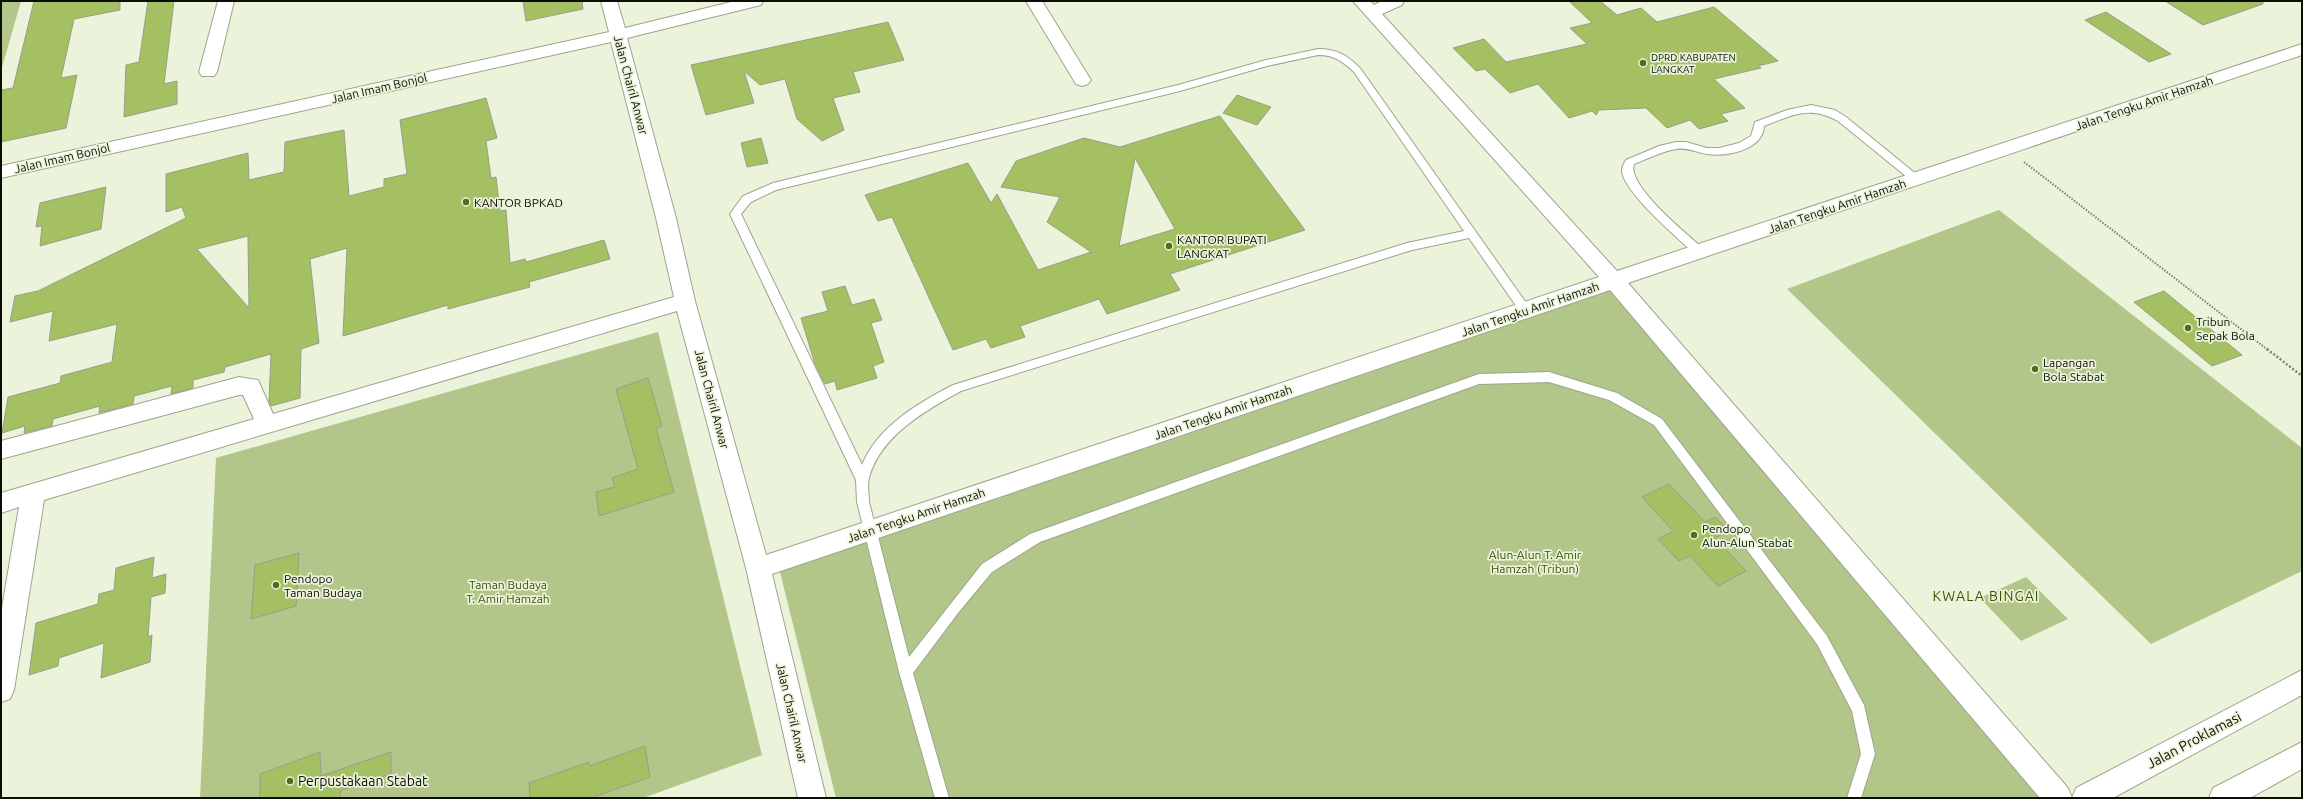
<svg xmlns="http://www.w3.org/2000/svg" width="2303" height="799" viewBox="0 0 2303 799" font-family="Ubuntu,sans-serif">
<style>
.green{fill:#b2c689}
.building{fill:#a4c063;stroke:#979f87;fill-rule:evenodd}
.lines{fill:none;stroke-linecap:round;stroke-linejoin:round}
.service-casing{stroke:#9ca58d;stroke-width:2}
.minor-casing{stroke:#9ca58d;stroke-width:2}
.tertiary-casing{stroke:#9ca58d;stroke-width:2}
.path-far1{stroke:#7c8170;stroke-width:2;stroke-dasharray:1.5 1.5;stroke-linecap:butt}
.path{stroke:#7c8170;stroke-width:2.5;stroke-dasharray:2 2;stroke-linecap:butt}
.service{fill:#fff;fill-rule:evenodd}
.minor{fill:#fff;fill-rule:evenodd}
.tertiary{fill:#fff;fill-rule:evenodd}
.poi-dot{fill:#576c1b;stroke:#ebf4da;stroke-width:1.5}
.labels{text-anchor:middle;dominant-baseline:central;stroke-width:3.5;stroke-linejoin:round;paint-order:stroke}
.far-poi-label{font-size:10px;fill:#0c0e06;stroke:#ebf4da;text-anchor:start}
.street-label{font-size:12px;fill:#0c0e06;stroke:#ebf4da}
.poi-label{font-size:12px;fill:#0c0e06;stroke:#ebf4da;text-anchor:start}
.park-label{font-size:12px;fill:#3b4c05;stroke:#ebf4da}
.quarter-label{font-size:14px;letter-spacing:1px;fill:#3f5100;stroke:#ebf4da}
.near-street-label{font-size:14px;fill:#0c0e06;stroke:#ebf4da}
.near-poi-label{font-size:14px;fill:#0c0e06;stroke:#ebf4da;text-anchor:start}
</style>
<rect width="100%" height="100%" fill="#ebf4da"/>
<g class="green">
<path d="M1,1H21L1,71Z"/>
<path d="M1999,210L2302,448V571L2151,644L1787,289Z"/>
<path d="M1613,286L2051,798H836L778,564Z"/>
<path d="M658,332L762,755L643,798H200L216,458Z"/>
<path d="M2026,577L2068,619L2021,641L1980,598Z"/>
</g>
<g class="building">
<path d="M34,1H120V10L74,19L61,78L77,75L66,128L1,142V90L13,88Z"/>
<path d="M148,1H174L164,84L177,81V104L124,117L126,65L139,62Z"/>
<path d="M523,1H582L583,9L526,21Z"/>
<path d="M1569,1H1600L1617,15L1641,8L1657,22L1714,7L1778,61L1758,66L1761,68L1714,79L1745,108L1721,114L1728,121L1699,129L1690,120L1667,128L1646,108L1599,110L1596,115L1592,111L1569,118L1538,84L1510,93L1485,69L1476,71L1453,48L1484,39L1506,62L1587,44L1570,28L1592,23Z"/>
<path d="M2165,1H2263V4L2203,25Z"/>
<path d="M2106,12L2171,54L2149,62L2085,20Z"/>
<path d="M888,22L904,60L853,72L860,92L833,98L844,130L822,141L797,119L785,79L760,85L744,71L754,103L706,115L691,65Z"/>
<path d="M1237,95L1271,107L1257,125L1223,113Z"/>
<path d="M486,98L497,138L486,141L491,178L496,177L500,211L506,210L510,263L525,259L526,262L604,240L610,259L529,282L530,287L448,309V305L343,336L347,248L310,259L319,343L301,349L300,398L271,406L269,401L271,354L225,367L224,372L193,380V388L171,394L172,386L134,396L133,404L99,413L100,406L53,419L52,426L24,433L25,426L2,433L8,397L60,383L61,376L112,362L117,324L49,341L53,311L10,322L15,296L38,291L186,218L182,207L166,212V174L248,153L249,180L284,172L285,142L344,130L349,196L384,187V179L407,174L400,120ZM248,236L249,308L197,249Z"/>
<path d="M1220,116L1305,230L1170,274L1180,290L1107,314L1099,299L1020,326L1025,337L991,348L986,339L953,350L892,217L878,221L865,195L968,163L991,203L997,194L1038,270L1091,252L1047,222L1060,197L1001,187L1016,161L1084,138L1120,147ZM1135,158L1175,229L1119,246Z"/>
<path d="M761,138L768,163L747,167L741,143Z"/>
<path d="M106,187L101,229L40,246L42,226L36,227L40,203Z"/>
<path d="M845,286L852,305L874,299L882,320L871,323L884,362L873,366L877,378L837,390L835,381L825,384L815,364L801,318L828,311L822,292Z"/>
<path d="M2164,291L2242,355L2212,366L2134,302Z"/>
<path d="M648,378L662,426L656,428L674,492L599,516L596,492L615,487L612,478L638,469L616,389Z"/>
<path d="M1669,484L1705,522L1715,517L1729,531L1715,538L1746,571L1718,586L1690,556L1679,561L1658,539L1673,531L1642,497Z"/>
<path d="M299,553L296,606L251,619L255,565Z"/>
<path d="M154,557L152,578L166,574L165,593L151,597L148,637L152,635L150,662L101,678L104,643L59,658L58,666L29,675L36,623L98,604L99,594L114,590L116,568Z"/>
<path d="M645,746L650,777L591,798H530L529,783L589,762V766Z"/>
<path d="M320,752L321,776L391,752V774L340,791V798H260V774Z"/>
</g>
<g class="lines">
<defs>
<g id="service">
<path d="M1318,49C1337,49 1347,55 1360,68L1529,307L1531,310L1529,313H1521L1469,238L1412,250L961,391C926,410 880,436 869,478C867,485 869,494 869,502L909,657L982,564L1030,534L1479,374L1549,372L1617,393L1662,419L1827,636L1864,705L1875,754L1861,798H1847L1861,754L1852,711L1817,644L1654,425L1609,400L1549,382L1479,384L1040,542L992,572L958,613L913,673L949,798H935L899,672L857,502L856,480L730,214L743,196L773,183L1178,85L1266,60ZM1318,55C1334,55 1342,61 1354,72L1464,231L1407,243L953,385C918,403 877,427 862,465L741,214L751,202L776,190L1180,91L1267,66Z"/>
<path d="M1811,105L1835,110L1846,117L1921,178L1922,180L1921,182H1913L1838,121C1810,105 1792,115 1764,126C1763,150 1727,157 1707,154C1697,153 1688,147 1677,149C1662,151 1648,159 1634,164C1626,185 1689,236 1704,249L1705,252L1700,256L1696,255C1679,239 1624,193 1622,171C1622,167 1624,163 1626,160L1659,146L1676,142H1686L1707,148H1719L1739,143L1751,136L1755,122L1787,110Z"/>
</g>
<g id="minor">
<path d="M218,1H234L217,72L214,76H202L199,72Z"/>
<path d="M601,1H617L625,28L735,1H763L761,5L627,38L676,218L695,301L766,555L1599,277L1353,1H1370L1374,5L1382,1H1404L1402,5L1382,14L1617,271L2302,44V55L1628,283L2068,788L2072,798H2040L1610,290L772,574L826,798H798L746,568L677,311L44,500L14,690L10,699L1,702V614L19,507L1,513V493L254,419L243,395H239L1,459V441L239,377L258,380L273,414L674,297L656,218L611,42L1,178V166L609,32Z"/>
<path d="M1026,1H1042L1091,80L1088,84L1082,86L1076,84Z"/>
</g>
<g id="tertiary">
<path d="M2302,670V695L2113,798H2072L2076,788Z"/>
<path d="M2302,742V769L2250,798H2209L2213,788Z"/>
</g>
</defs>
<use href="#service" class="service-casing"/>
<use href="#minor" class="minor-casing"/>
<use href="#tertiary" class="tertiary-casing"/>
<path class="path-far1" d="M2024,162L2268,350"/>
<path class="path" d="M2267,349L2302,376"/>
<use href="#service" class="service"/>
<use href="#minor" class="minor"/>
<use href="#tertiary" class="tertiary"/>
</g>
<g class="poi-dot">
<circle cx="1643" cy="63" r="4"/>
<circle cx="466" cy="202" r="4"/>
<circle cx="1169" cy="246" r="4"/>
<circle cx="2188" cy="328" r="4"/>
<circle cx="2035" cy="369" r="4"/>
<circle cx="1694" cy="535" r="4"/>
<circle cx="276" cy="585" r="4"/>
<circle cx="290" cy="781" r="4"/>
</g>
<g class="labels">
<g class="far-poi-label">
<text x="1651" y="57">DPRD KABUPATEN<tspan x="1651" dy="12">LANGKAT</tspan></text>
</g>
<g class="street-label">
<text transform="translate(631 85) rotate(75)">Jalan Chairil Anwar</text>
<text transform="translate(379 88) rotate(-13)">Jalan Imam Bonjol</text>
<text transform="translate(2144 103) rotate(-19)">Jalan Tengku Amir Hamzah</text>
<text transform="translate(62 158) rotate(-13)">Jalan Imam Bonjol</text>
<text transform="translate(1837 206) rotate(-19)">Jalan Tengku Amir Hamzah</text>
<text transform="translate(1530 309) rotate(-19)">Jalan Tengku Amir Hamzah</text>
<text transform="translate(712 399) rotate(75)">Jalan Chairil Anwar</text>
<text transform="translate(1223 412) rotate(-19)">Jalan Tengku Amir Hamzah</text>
<text transform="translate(916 515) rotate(-19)">Jalan Tengku Amir Hamzah</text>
<text transform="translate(792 713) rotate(77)">Jalan Chairil Anwar</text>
</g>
<g class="poi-label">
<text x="474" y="202">KANTOR BPKAD</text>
<text x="1177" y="239">KANTOR BUPATI<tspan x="1177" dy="14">LANGKAT</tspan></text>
<text x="2196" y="321">Tribun<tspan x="2196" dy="14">Sepak Bola</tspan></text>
<text x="2043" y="362">Lapangan<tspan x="2043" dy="14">Bola Stabat</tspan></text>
<text x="1702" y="528">Pendopo<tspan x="1702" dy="14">Alun-Alun Stabat</tspan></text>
<text x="284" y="578">Pendopo<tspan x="284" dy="14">Taman Budaya</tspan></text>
</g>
<g class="park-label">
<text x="1535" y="554">Alun-Alun T. Amir<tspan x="1535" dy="14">Hamzah (Tribun)</tspan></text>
<text x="508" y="584">Taman Budaya<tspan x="508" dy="14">T. Amir Hamzah</tspan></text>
</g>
<g class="quarter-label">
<text x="1986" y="596">KWALA BINGAI</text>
</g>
<g class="near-street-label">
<text transform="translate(2194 740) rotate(-28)">Jalan Proklamasi</text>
</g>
<g class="near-poi-label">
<text x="298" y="781">Perpustakaan Stabat</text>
</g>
</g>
<rect width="2303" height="799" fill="none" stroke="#0c0e06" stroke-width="4"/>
</svg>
